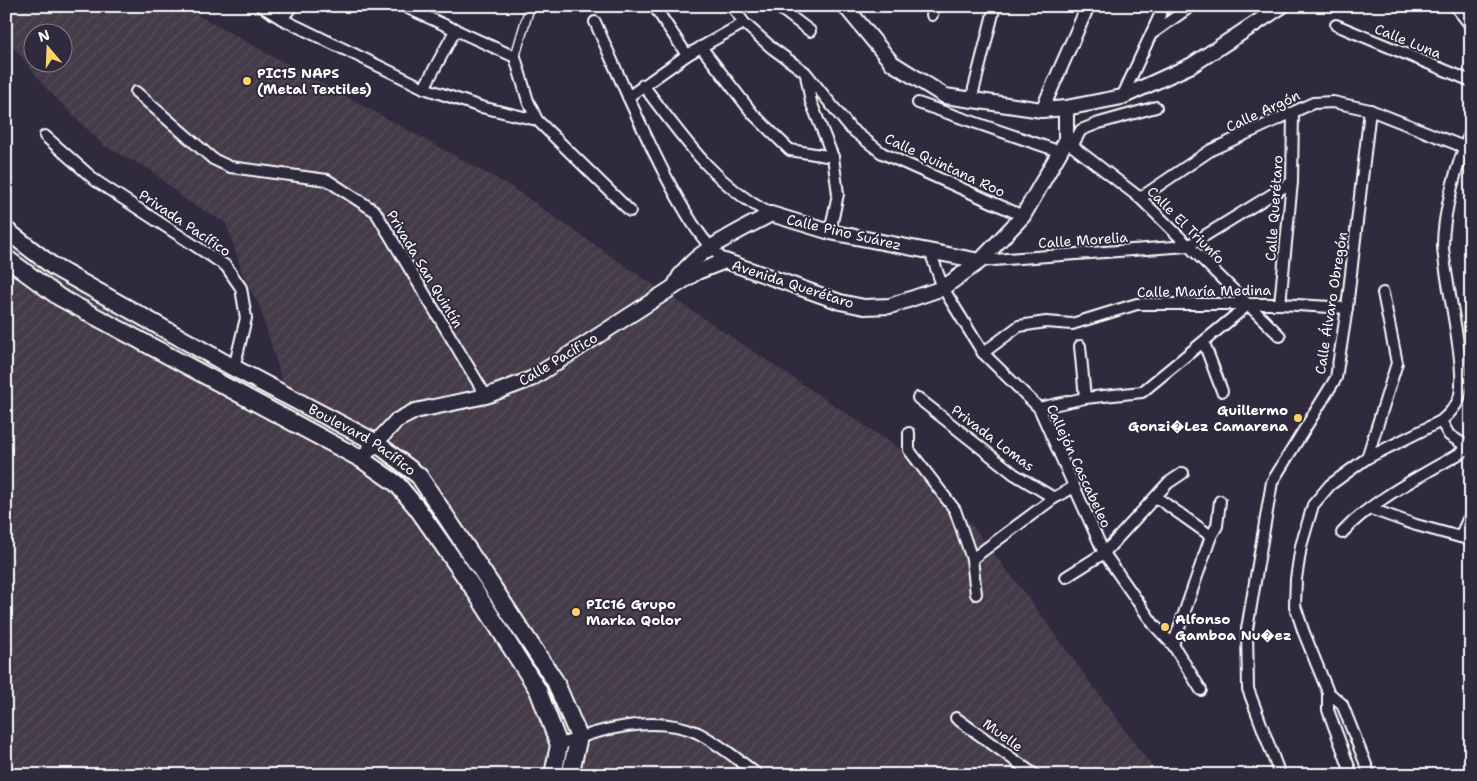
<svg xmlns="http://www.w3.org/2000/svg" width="1477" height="781" viewBox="0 0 1477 781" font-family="'Shantell Sans',sans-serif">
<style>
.industrial{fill:url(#industrial-furrows);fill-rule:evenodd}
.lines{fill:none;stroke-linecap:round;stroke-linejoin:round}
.pedestrian-casing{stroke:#fff;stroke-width:11}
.minor-casing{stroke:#fff;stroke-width:14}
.tertiary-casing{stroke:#fff;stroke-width:16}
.secondary-casing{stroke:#fff;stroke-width:18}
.primary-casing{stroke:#fff;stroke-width:20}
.pedestrian{stroke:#2f2a3d;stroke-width:8}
.minor{stroke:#2f2a3d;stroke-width:10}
.tertiary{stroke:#2f2a3d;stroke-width:12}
.secondary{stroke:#2f2a3d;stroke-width:14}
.primary{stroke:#2f2a3d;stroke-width:16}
.poi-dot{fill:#ffd166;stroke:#2f2a3d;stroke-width:2}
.labels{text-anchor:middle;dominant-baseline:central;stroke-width:4;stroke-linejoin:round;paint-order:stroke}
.street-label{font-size:14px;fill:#fff;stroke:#2f2a3d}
.poi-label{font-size:14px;font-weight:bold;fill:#fff;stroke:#2f2a3d;text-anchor:start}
</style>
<defs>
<pattern id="industrial-furrows" width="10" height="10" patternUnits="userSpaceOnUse" patternTransform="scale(1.25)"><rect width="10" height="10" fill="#443a49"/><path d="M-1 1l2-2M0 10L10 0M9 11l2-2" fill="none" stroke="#574e5b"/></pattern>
</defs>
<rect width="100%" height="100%" fill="#2f2a3d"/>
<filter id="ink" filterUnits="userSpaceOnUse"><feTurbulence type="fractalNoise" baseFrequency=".02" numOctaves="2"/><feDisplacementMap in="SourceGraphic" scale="10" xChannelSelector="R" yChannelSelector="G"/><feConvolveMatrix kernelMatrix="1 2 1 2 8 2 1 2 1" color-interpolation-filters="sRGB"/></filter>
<g filter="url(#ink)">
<path class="industrial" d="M6,6H181L510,186L631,270L903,451L971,524L1027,596L1158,775H6V222L11,227L155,319L285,390L259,305L245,281L226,223L184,199L151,170L104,146L47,89L6,37ZM32,32H62V62H32Z"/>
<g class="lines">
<defs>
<path id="pedestrian" d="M515,57L530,6"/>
<g id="minor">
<path d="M261,6L282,19L424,88L481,107L537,120"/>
<path d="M403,6L515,57L528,101L537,120L630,211"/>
<path d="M654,6L687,55"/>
<path d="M732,6L744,23L772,48L805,72L850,128L882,153L1023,216"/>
<path d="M777,6L810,31"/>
<path d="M1455,6L1471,26"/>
<path d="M932,15L934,6"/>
<path d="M282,19L292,6"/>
<path d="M595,22C620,78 643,134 672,188C687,215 701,241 725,261"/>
<path d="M1336,25L1471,81"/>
<path d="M1153,33L1191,6"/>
<path d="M701,47L753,114L790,150L833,157"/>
<path d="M806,75L811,102L833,157L838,194L830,232"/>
<path d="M643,85C681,135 714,185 771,214"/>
<path d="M424,88L456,29"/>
<path d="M136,92L213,159L230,167L327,180L375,211L486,396"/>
<path d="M628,97L687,55L744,23"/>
<path d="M1122,97L1164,6"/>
<path d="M971,100L995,6"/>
<path d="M918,103L1061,152"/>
<path d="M45,136L96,181L226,266L241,288L246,318L234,368"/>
<path d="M1066,141L1140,198L1280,336"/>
<path d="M1072,146L1081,130L1099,123L1156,107"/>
<path d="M1140,198L1211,150L1313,103L1333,102L1370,110L1464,147"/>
<path d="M930,251L943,288L983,353L1039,408L1104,553L1154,625L1173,645L1201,690"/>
<path d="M980,261L1188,246L1292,182"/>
<path d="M1280,304L1292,182L1293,113"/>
<path d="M1204,343L1222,391"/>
<path d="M1080,346L1085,398"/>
<path d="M983,353L1019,326L1046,322L1072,324L1137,304H1280L1347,308"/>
<path d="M918,398L1014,474L1054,498"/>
<path d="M1039,408L1085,398L1142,392L1248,305"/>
<path d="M1441,421L1449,435L1471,449"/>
<path d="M909,433V450L955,510L972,559L976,594"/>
<path d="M1367,458L1397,363L1383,293"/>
<path d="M1156,497L1211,536"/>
<path d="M1371,509L1416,525L1471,540"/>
<path d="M1342,533C1372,499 1429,472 1469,448"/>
<path d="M1460,537L1471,513"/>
<path d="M972,559L1054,498L1074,487"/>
<path d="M1066,577L1104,553L1168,483L1183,473"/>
<path d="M1173,645L1211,536L1217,526L1220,501"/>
<path d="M1328,692L1342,704L1370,775"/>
<path d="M956,718L1035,775"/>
<path d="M559,745C599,729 656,714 698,733C719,744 739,760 758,775"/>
<path d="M1280,775L1248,689L1247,629L1272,482L1336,378L1347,308L1370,110"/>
<path d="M1352,775L1328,710V692L1304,633L1295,606L1296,579L1301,546L1313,505L1330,485L1367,458L1441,421C1448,415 1454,409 1458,401C1470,375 1444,279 1443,246C1443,212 1457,163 1471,131"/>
</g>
<path id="tertiary" d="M1042,110L1088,6"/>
<g id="secondary">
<path d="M845,6L892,63L945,96L1042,110L1066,108L1122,97L1192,65L1282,6"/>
<path d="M676,283C689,253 742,230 771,214L830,232L980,261"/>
<path d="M361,459L396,421L415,411L486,396L531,379L697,272L725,261L840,302L864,307L890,306L943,288L980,261L1023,216L1066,141V108"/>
</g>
<g id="primary">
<path id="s1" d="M6,230L54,267L234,368L375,442L419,476L555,681L579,737L570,775"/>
<path d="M6,258L59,297L361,459L397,484L417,508L473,588L538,690L559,745L553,775"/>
</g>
</defs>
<use href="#pedestrian" class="pedestrian-casing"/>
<use href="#minor" class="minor-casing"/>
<use href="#tertiary" class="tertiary-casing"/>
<use href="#secondary" class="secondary-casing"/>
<use href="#primary" class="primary-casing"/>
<use href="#pedestrian" class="pedestrian"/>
<use href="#minor" class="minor"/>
<use href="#tertiary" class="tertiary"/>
<use href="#secondary" class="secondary"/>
<use href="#primary" class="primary"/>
</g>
</g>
<g class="poi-dot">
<circle cx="247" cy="81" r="5"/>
<circle cx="1298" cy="418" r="5"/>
<circle cx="576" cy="612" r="5"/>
<circle cx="1165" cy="627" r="5"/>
</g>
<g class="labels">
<g class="street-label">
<text transform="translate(1408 41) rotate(22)">Calle Luna</text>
<text transform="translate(1263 111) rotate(-25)">Calle Argón</text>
<text transform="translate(945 165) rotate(25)">Calle Quintana Roo</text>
<text transform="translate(1274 208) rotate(-86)">Calle Querétaro</text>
<text transform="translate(185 223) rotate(34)">Privada Pacífico</text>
<text transform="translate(1186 225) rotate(45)">Calle El Triunfo</text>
<text transform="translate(844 232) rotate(13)">Calle Pino Suárez</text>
<text transform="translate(1083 240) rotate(-4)">Calle Morelia</text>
<text transform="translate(425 269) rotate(59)">Privada San Quintín</text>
<text transform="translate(793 284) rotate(18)">Avenida Querétaro</text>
<text transform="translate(1204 291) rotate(-1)">Calle María Medina</text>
<text transform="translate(1331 303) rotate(-81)">Calle Álvaro Obregón</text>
<text transform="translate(558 359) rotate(-31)">Calle Pacífico</text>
<text transform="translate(993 438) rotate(37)">Privada Lomas</text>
<text stroke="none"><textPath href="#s1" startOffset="414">Boulevard Pacífico</textPath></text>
<text transform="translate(1079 466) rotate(65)">Callejón Cascabeleo</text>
<text transform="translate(1003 735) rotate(36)">Muelle</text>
</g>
<g class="poi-label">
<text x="257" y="73">PIC15 NAPS<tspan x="257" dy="16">(Metal Textiles)</tspan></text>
<text x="1288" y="410" text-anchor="end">Guillermo<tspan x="1288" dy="16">Gonzi�Lez Camarena</tspan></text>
<text x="586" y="604">PIC16 Grupo<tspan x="586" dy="16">Marka Qolor</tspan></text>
<text x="1175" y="619">Alfonso<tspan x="1175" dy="16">Gamboa Nu�ez</tspan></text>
</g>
</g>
<rect width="1477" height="781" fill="none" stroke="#2f2a3d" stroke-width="25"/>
<rect x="12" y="12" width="1452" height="756" fill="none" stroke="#fff" stroke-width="2" filter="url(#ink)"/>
<g transform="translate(48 48) rotate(341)"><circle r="24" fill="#2f2a3d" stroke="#827f8b"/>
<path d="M0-4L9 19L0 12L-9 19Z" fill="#ffd166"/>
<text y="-8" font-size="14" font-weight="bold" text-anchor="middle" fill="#ffffff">N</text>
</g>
</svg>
